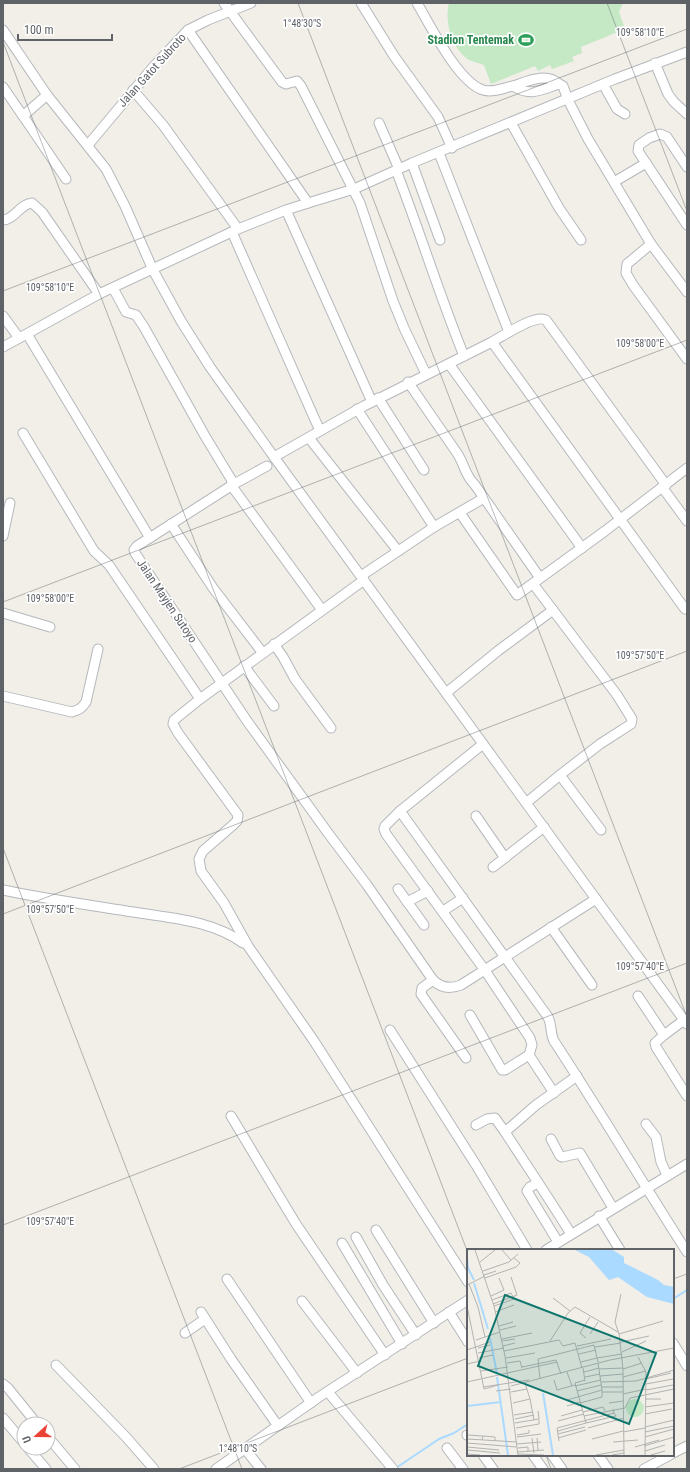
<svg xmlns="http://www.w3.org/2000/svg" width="690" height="1472" viewBox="0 0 690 1472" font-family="'Roboto Condensed',sans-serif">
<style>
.garden{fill:#c5e8c5}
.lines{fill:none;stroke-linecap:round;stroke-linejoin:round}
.stream{stroke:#aadaff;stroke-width:2}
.minor-casing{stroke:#b5b8bc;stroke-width:11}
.minor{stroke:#fff;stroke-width:9}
.ticks{fill:none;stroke:#5f6368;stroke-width:1;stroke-opacity:0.45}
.labels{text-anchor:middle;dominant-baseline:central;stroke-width:3.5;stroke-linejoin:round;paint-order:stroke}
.leisure-label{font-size:12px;font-weight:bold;fill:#27864d;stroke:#fff;text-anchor:end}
.street-label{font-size:12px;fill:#5f6368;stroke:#fff}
.inset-river{fill:none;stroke:#aadaff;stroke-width:2}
.inset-road{fill:none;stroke:#b3b3b1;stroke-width:1}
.view{fill:#0f766e;fill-opacity:0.15;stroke:#0f766e;stroke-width:2}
.inset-edge{fill:none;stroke:#5f6368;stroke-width:2}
.ticks-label{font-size:10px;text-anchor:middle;fill:#5f6368;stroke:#fff;stroke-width:3.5;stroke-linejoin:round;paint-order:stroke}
</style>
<rect width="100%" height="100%" fill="#f1efe8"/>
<path class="garden" d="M449,3H623L619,12L625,29L581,47L582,53L572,57L574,61L552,69L550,65L538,71L535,66L491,84L484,65C480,63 473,62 469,60C452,49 444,22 449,3Z"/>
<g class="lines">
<g class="stream">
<path d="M673,1299L687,1290"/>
<path d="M396,1468L439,1439L454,1433L468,1424"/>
</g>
<defs>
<g id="minor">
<path d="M224,3L282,82L286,84L297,81L301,86L360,203L393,301L404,328L426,374"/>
<path d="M361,3L394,56L438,117L452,148"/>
<path d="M417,3C430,25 458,82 483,90C493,93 503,88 513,86C530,97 541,90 559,84L563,86L568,100L588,139L651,244L687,292"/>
<path d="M3,30L47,95L106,169L125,206L153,270L181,321L210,367L274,457L687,1024"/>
<path d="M655,63L668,94L674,102L687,114"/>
<path d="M603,84L617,109L625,114"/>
<path d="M513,86C528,81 546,72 559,84"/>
<path d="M3,87L23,116L47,95"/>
<path d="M133,90L163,125L238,229L286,210L308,203L188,30"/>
<path d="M23,116L66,179"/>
<path d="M379,123L399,169"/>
<path d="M511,123L559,208L581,240"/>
<path d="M88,145L154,66L188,30L208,20L251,3"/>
<path d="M439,153L509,332"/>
<path d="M412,163L440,240"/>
<path d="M646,163L638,151L639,145L649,138L660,134L667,137L687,167"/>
<path d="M396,170C420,232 439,294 464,356"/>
<path d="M614,182L646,163L687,225"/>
<path d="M308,203L354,189L412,163L615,79L687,52"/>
<path d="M286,210L372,402"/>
<path d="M3,220C14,220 20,204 32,203L42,212L99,294"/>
<path d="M232,232L320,431"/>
<path d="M651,244L627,264L626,273L633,285L687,359"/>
<path d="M113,288L126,312L136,315L144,327L205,436L234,484"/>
<path d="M3,316L19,338"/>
<path d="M27,334L150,538"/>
<path d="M3,347L99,294L238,229"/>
<path d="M449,364L582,548"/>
<path d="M408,382L457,453C465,465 464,474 475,485L540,578"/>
<path d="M378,398L424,470"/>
<path d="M357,409L434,527"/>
<path d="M23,433L94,551L109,565L200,699"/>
<path d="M309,438L398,551"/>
<path d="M274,457L364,406L492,342"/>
<path d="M267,466L234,484L137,546L134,550L135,553L247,721L328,833L367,885L433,980C441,988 451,989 461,985L596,899"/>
<path d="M231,485L322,610"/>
<path d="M666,485L546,320C535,314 503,336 492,342L685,609"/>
<path d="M662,487L687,521"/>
<path d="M460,513L517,595L605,531L687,468"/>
<path d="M171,524L213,588L262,652"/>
<path d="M3,536L10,503"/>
<path d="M361,576L434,527L484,498"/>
<path d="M364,580L200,699L174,720L173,724L178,733L238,815L237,821L233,825L203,851L199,859L201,871L224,903L248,946L314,1041L468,1282"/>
<path d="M534,585L617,695L632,719L631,724L628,726L600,744L560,775"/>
<path d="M3,613L50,627"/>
<path d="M274,644L283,657L295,679L331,728"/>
<path d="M244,666L274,706"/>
<path d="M446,693L499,650L553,610"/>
<path d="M3,696L72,712C79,710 82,708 86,702L98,649"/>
<path d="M483,744L400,811L385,826L384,829L386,834L484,969L530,1038L532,1045L529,1055L554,1093"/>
<path d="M526,803L560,775L601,830"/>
<path d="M400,811L548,1017C552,1025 550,1033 554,1041C600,1111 642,1182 687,1252"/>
<path d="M476,816L505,858"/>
<path d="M493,867L544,827"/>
<path d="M398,889L424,925"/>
<path d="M3,890C46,899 89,905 133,912C169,918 212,920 243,943"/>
<path d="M407,902L428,891"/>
<path d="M443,911L463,898"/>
<path d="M551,927L592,985"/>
<path d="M433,980L422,988L421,994L466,1058"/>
<path d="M638,996L664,1035L655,1043L656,1047L687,1096"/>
<path d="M470,1015L502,1070H505L529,1055"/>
<path d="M390,1030L476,1165L527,1250"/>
<path d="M664,1035L684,1020"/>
<path d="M231,1116L296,1224L385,1355"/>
<path d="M646,1124L656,1137L661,1162L667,1175"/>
<path d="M476,1125L487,1119L495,1118L505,1132"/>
<path d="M551,1139L560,1156L562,1157L580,1153L613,1208"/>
<path d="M538,1183L530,1187L527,1191L558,1242"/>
<path d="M599,1216L620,1250"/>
<path d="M376,1230L434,1323"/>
<path d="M571,1234C550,1200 527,1166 505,1132L536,1105L577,1076"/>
<path d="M356,1237L383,1285L416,1335"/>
<path d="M342,1243L402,1344"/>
<path d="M546,1250L687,1164"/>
<path d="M227,1279L311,1403"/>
<path d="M302,1301L357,1373"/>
<path d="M201,1312L231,1359L278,1426"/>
<path d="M449,1312L468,1342"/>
<path d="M185,1333L205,1319"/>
<path d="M673,1343L687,1366"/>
<path d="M56,1365L126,1437L154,1469"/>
<path d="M3,1384L8,1388L37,1424"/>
<path d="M328,1392L393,1469"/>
<path d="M3,1418L24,1443"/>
<path d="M467,1435H468"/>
<path d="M48,1437L75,1469"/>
<path d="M28,1448L46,1469"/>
<path d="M447,1448L463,1469"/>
<path d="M245,1449L261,1469"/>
<path d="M673,1453L687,1446"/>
<path d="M483,1455L493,1469"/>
<path d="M533,1455L543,1469"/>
<path d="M552,1455L562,1469"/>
<path d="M598,1455L608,1469"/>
<path d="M216,1469L319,1397L468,1300"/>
<path d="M644,1469L670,1455"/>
</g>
</defs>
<use href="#minor" class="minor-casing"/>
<use href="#minor" class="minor"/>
</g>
<path class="ticks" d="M298,3L687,1017M607,3L687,211M3,42L468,1253M3,291L687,29M3,602L687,340M3,848L242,1469M3,914L687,651M3,1225L687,963M673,1279L687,1274M546,1455L551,1469M179,1469L468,1358"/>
<defs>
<symbol id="stadium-bare" viewBox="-9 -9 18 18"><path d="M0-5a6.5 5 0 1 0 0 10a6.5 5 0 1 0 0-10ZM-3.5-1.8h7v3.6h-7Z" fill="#2e9e5b" stroke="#fff" stroke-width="2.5" paint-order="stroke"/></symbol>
</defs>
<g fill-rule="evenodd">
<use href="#stadium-bare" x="515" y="29" width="22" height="22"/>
</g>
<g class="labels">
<g class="leisure-label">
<text x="514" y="40">Stadion Tentemak</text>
</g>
<g class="street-label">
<text transform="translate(152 70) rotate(-48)">Jalan Gatot Subroto</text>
<text transform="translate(167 601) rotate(56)">Jalan Mayjen Sutoyo</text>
</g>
</g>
<g transform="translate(467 1249)">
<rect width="207" height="207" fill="#f1efe8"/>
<path d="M159 159a9 9 0 1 1 18 0a9 9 0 1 1-18 0Z" fill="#c5e8c5"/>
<path d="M108,1H146L157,8V14L191,31L197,36L207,38V55L180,48L151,28L142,31L122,8Z" fill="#aadaff"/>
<path class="inset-river" d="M0,9L1,19L7,31M7,34L21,80M23,89L30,125M30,128L41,206M76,144L86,206M0,157L34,153"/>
<path class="inset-road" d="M8,1L27,57L38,107L51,206M35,1L44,11M13,13L28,1M16,22L42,13L51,5M17,26L29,22M18,29L49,18L53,14L47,9M2,35L11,58L18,88M0,36L18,27M154,45L148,73L152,85L156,120M24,47L37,41L32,29M86,49L103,62M25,51L44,44L46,48M26,55L50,46L44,28M0,57L15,130M27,57L47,50V47M28,63L47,56M32,77L46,73M33,81L49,77M123,85L131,73M152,85L196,72M119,89L113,84L123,68M35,90L65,84M9,91L33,83M35,92L48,90M83,92L101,64L108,58L151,83M154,93L182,87M36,97L48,94M110,97L144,90M128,98L154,94M11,99L23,96M0,101L23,93M37,102L92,91L96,97L108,94L115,119M155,103L179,92M11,104L37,99M112,105L129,101M171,108L179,123L178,206M12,109L26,106M39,109L68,104M130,109L155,105M114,113L130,109M40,114L53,112L55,119M131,114L135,141M175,114L156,120V128L179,122M0,115L13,112M55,118L89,111L94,125M116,119L118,132M132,120L156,119M14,122L41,118M100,123L105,137M117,123L132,119M133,127L156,125M118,128L133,125M156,128L157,206M15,130L17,140L31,136M73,130L71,110L127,96L131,113M179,130L204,124M87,131L90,141L108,136M118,131L108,134L119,174L149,167L147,164M0,133L90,113M134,133L169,132L207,121M179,135L206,130M44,137L143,111L207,99M108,137L134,131M16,138L62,131M134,138H156M179,141L206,136M29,142L44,140M110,142L134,136M44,143L60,140M135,143H156M156,145L179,140M63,150L67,171M178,150H194M100,151L135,141V148L113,154M46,154L63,150L58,134M142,154L156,152M100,157L113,153M178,158L207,154M116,163L136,158L138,162M178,165L205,160M47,166L66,163M94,167L115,161M117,167L158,159L163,149L207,140M48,170L67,166M91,172L117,165M48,174L72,170L71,162M178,178L207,171M49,179L72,175V171M121,179L157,169M91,182L119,174M156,183L178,179M178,183L207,177M91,185L118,178M0,186L16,187M50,186L62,184V181M50,188L74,185M178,188L207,180M65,189L67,204M70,189L71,201M91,189L119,181M0,190L50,193M125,190L156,182M15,191L16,187L28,188V192M92,192L90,179L147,164L146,160M146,193L171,191M0,194L50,198M50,195L74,193M177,197L207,188M0,198L32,201M168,198L192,191M51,199L61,198V203M0,201L33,204M178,202L198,196M51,203L77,201M0,205L13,206M51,205L77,206M129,206L157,201M145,206L157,204M184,206L198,202"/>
<path class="view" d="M38,46L189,104L162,175L11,117Z"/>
<rect width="207" height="207" class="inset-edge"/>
</g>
<g class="ticks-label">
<text x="302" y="27">1°48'30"S</text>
<text x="640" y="36">109°58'10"E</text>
<text x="50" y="291">109°58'10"E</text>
<text x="640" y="347">109°58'00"E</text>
<text x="50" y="602">109°58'00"E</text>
<text x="640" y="659">109°57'50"E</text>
<text x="50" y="913">109°57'50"E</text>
<text x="640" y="970">109°57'40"E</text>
<text x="50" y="1225">109°57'40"E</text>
<text x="238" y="1452">1°48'10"S</text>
</g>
<rect width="690" height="1472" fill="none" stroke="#5f6368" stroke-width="8"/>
<g transform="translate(36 1436) rotate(249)"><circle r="19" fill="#ffffff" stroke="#bfc1c3"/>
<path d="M0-3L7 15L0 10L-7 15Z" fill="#ea4335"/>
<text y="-6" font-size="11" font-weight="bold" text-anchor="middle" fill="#5f6368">U</text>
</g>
<path d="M18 34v6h94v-6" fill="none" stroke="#5f6368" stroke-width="2"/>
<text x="24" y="34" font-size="12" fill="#5f6368" stroke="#ffffff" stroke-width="3" paint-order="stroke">100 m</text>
</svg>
